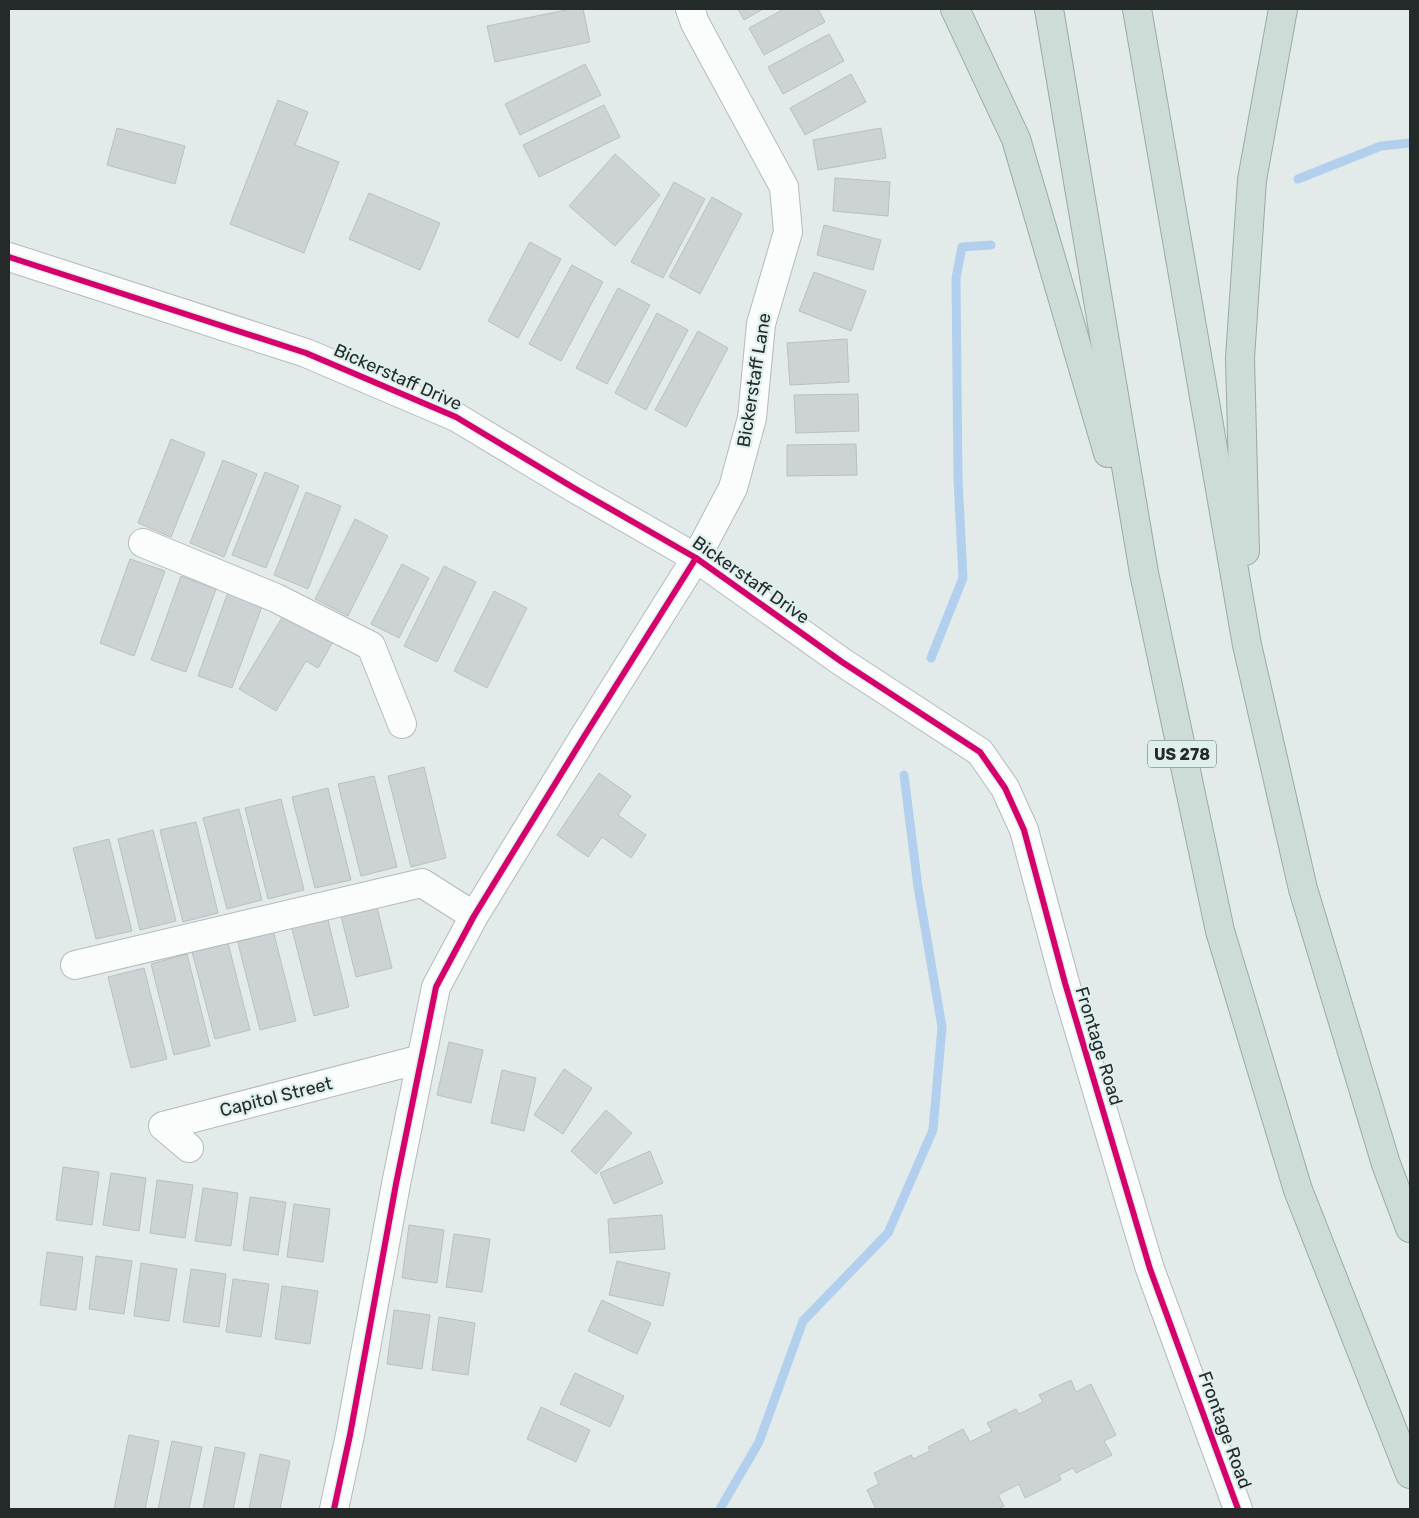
<svg xmlns="http://www.w3.org/2000/svg" width="1419" height="1518" viewBox="0 0 1419 1518" font-family="Rubik,sans-serif">
<style>
.lines{fill:none;stroke-linecap:round;stroke-linejoin:round}
.stream{stroke:#b2d0ee;stroke-width:9}
.building{fill:#cdd3d4;stroke:#b9c0c0}
.minor-casing{stroke:#b4bbba;stroke-width:30}
.highway-casing{stroke:#98aba4;stroke-width:30}
.minor{stroke:#fbfcfc;stroke-width:28}
.highway{stroke:#cddcd6;stroke-width:28}
.cycleway-casing{stroke:#deefed;stroke-width:9}
.cycleway{stroke:#d6006c;stroke-width:6}
.labels{text-anchor:middle;dominant-baseline:central;stroke-width:4.5;stroke-linejoin:round;paint-order:stroke}
.shield{fill:#deefed;stroke:#5c6564;stroke-width:1}
.shield-label{font-size:16px;font-weight:bold;fill:#242a2a}
.street-label{font-size:18px;fill:#242a2a;stroke:#deefed}
</style>
<rect width="100%" height="100%" fill="#e2ebea"/>
<g class="lines">
<g class="stream">
<path d="M1298,179L1381,146L1410,143"/>
<path d="M931,658L963,578L958,479L956,278L962,247L991,245"/>
<path d="M720,1509L759,1442L803,1321L888,1233L933,1130L942,1027L918,887L904,775"/>
</g>
</g>
<g class="building">
<path d="M571,9H583L590,42L495,62L487,26Z"/>
<path d="M738,9H763L744,20Z"/>
<path d="M784,9H818L825,22L764,55L749,28Z"/>
<path d="M829,34L844,61L783,94L768,67Z"/>
<path d="M585,64L601,95L520,135L505,104Z"/>
<path d="M851,74L866,102L805,135L790,108Z"/>
<path d="M278,100L308,112L295,145L339,162L304,253L230,224Z"/>
<path d="M604,105L620,137L539,177L523,145Z"/>
<path d="M117,128L185,146L175,184L107,165Z"/>
<path d="M881,128L886,158L818,170L813,140Z"/>
<path d="M615,154L660,195L615,246L569,206Z"/>
<path d="M835,178L890,182L888,216L833,211Z"/>
<path d="M674,182L705,199L663,278L631,262Z"/>
<path d="M369,193L440,223L420,270L349,239Z"/>
<path d="M712,197L742,214L700,294L669,277Z"/>
<path d="M824,225L881,240L873,270L817,255Z"/>
<path d="M530,242L561,259L518,338L488,321Z"/>
<path d="M572,265L603,282L561,361L529,344Z"/>
<path d="M814,272L866,291L851,331L799,311Z"/>
<path d="M618,288L650,305L607,384L576,368Z"/>
<path d="M657,313L688,330L646,410L615,393Z"/>
<path d="M698,331L728,348L686,427L655,410Z"/>
<path d="M847,339L849,382L790,385L787,343Z"/>
<path d="M858,394L859,431L796,433L794,395Z"/>
<path d="M171,439L205,453L171,537L138,523Z"/>
<path d="M856,444L857,475L787,476V445Z"/>
<path d="M223,460L257,474L224,557L190,543Z"/>
<path d="M265,472L299,486L266,568L232,555Z"/>
<path d="M306,492L341,506L308,589L274,575Z"/>
<path d="M355,519L388,536L348,616L315,599Z"/>
<path d="M130,559L165,571L134,656L100,643Z"/>
<path d="M402,564L429,578L399,638L371,624Z"/>
<path d="M444,566L476,582L437,662L404,646Z"/>
<path d="M181,576L216,589L186,672L151,660Z"/>
<path d="M494,591L527,608L487,688L454,671Z"/>
<path d="M228,592L263,604L232,688L198,676Z"/>
<path d="M286,611L334,640L318,668L306,661L276,711L239,689Z"/>
<path d="M424,767L446,858L411,867L388,776Z"/>
<path d="M599,773L631,796L618,815L646,835L631,858L602,837L588,857L557,835Z"/>
<path d="M374,776L397,867L361,876L338,784Z"/>
<path d="M328,788L351,880L315,888L292,797Z"/>
<path d="M281,799L304,890L268,899L245,808Z"/>
<path d="M239,809L262,900L227,909L203,818Z"/>
<path d="M196,822L218,913L183,922L160,830Z"/>
<path d="M153,830L176,921L140,930L118,839Z"/>
<path d="M109,839L132,931L96,939L73,848Z"/>
<path d="M376,903L392,968L356,977L340,912Z"/>
<path d="M327,916L349,1007L314,1016L291,925Z"/>
<path d="M273,930L296,1021L260,1030L237,939Z"/>
<path d="M227,939L250,1030L215,1039L191,948Z"/>
<path d="M187,954L210,1046L174,1055L151,964Z"/>
<path d="M144,968L167,1059L131,1068L108,977Z"/>
<path d="M449,1042L483,1050L471,1103L437,1095Z"/>
<path d="M564,1069L592,1088L563,1134L534,1115Z"/>
<path d="M502,1070L536,1078L524,1131L491,1123Z"/>
<path d="M606,1110L632,1133L596,1174L571,1151Z"/>
<path d="M650,1151L663,1183L614,1204L600,1173Z"/>
<path d="M63,1167L99,1172L92,1225L56,1220Z"/>
<path d="M111,1173L146,1178L139,1231L103,1225Z"/>
<path d="M157,1180L193,1185L185,1238L150,1233Z"/>
<path d="M203,1188L238,1193L231,1246L195,1241Z"/>
<path d="M250,1197L286,1202L278,1255L243,1250Z"/>
<path d="M294,1204L330,1209L323,1262L287,1257Z"/>
<path d="M662,1215L665,1249L610,1253L608,1219Z"/>
<path d="M409,1225L444,1230L437,1283L402,1278Z"/>
<path d="M454,1234L490,1239L482,1292L446,1287Z"/>
<path d="M47,1252L83,1257L76,1310L40,1305Z"/>
<path d="M96,1256L132,1261L124,1314L89,1309Z"/>
<path d="M617,1261L670,1273L663,1306L609,1295Z"/>
<path d="M141,1263L177,1269L169,1321L134,1316Z"/>
<path d="M191,1269L226,1274L219,1327L183,1322Z"/>
<path d="M233,1279L269,1284L261,1337L226,1332Z"/>
<path d="M282,1286L318,1291L310,1344L275,1339Z"/>
<path d="M602,1300L651,1323L637,1354L588,1331Z"/>
<path d="M394,1310L430,1315L422,1369L387,1364Z"/>
<path d="M439,1317L475,1323L468,1375L432,1370Z"/>
<path d="M575,1373L624,1396L610,1427L560,1404Z"/>
<path d="M1071,1380L1076,1392L1091,1384L1116,1435L1104,1441L1112,1455L1076,1473L1073,1468L1059,1475L1061,1480L1025,1498L1019,1484L998,1495L1004,1506L998,1509H876L867,1490L879,1484L874,1473L911,1455L913,1459L930,1451L928,1447L963,1429L970,1442L992,1431L987,1423L1016,1409L1019,1414L1043,1402L1039,1395Z"/>
<path d="M541,1407L590,1430L576,1462L527,1439Z"/>
<path d="M129,1435L159,1441L145,1509H114Z"/>
<path d="M172,1441L202,1447L189,1509H158Z"/>
<path d="M215,1447L245,1453L233,1509H203Z"/>
<path d="M260,1454L290,1461L280,1509H249Z"/>
</g>
<g class="lines">
<defs>
<g id="minor">
<path d="M9,257L306,353L456,417L574,488L696,558L842,662L980,752L1005,788L1024,830L1065,983L1150,1269L1238,1509"/>
<path d="M143,543L276,598L371,646L402,724"/>
<path d="M75,965L422,883L474,916"/>
<path d="M189,1148L163,1126L421,1059"/>
<path d="M334,1509L350,1435L396,1184L436,987L474,916L585,735L696,558L733,488L752,418L761,324L788,232L784,187L695,23L690,9"/>
</g>
<g id="highway">
<path d="M955,9L1016,139L1108,453"/>
<path d="M1049,9L1144,573L1220,931L1298,1190L1410,1474"/>
<path d="M1137,9L1247,645L1303,889L1386,1164L1410,1228"/>
<path d="M1245,551L1240,358L1252,180L1283,9"/>
</g>
</defs>
<use href="#minor" class="minor-casing"/>
<use href="#highway" class="highway-casing"/>
<use href="#minor" class="minor"/>
<use href="#highway" class="highway"/>
<defs>
<g id="cycleway">
<path d="M9,257L306,353L456,417L574,488L696,558L842,662L980,752L1005,788L1024,830L1065,983L1150,1269L1238,1509"/>
<path d="M334,1509L350,1435L396,1184L436,987L474,916L585,735L696,558"/>
</g>
</defs>
<use href="#cycleway" class="cycleway-casing"/>
<use href="#cycleway" class="cycleway"/>
</g>
<g class="labels">
<rect class="shield" x="1148" y="740.5" width="68" height="27" rx="4"/>
<g class="shield-label">
<text x="1182" y="754">US 278</text>
</g>
<g class="street-label">
<text transform="translate(398 377) rotate(24)">Bickerstaff Drive</text>
<text transform="translate(754 380) rotate(-81)">Bickerstaff Lane</text>
<text transform="translate(751 580) rotate(35)">Bickerstaff Drive</text>
<text transform="translate(1099 1046) rotate(73)">Frontage Road</text>
<text transform="translate(276 1097) rotate(-14)">Capitol Street</text>
<text transform="translate(1225 1430) rotate(70)">Frontage Road</text>
</g>
</g>
<rect width="1419" height="1518" fill="none" stroke="#242a2a" stroke-width="20"/>
</svg>
